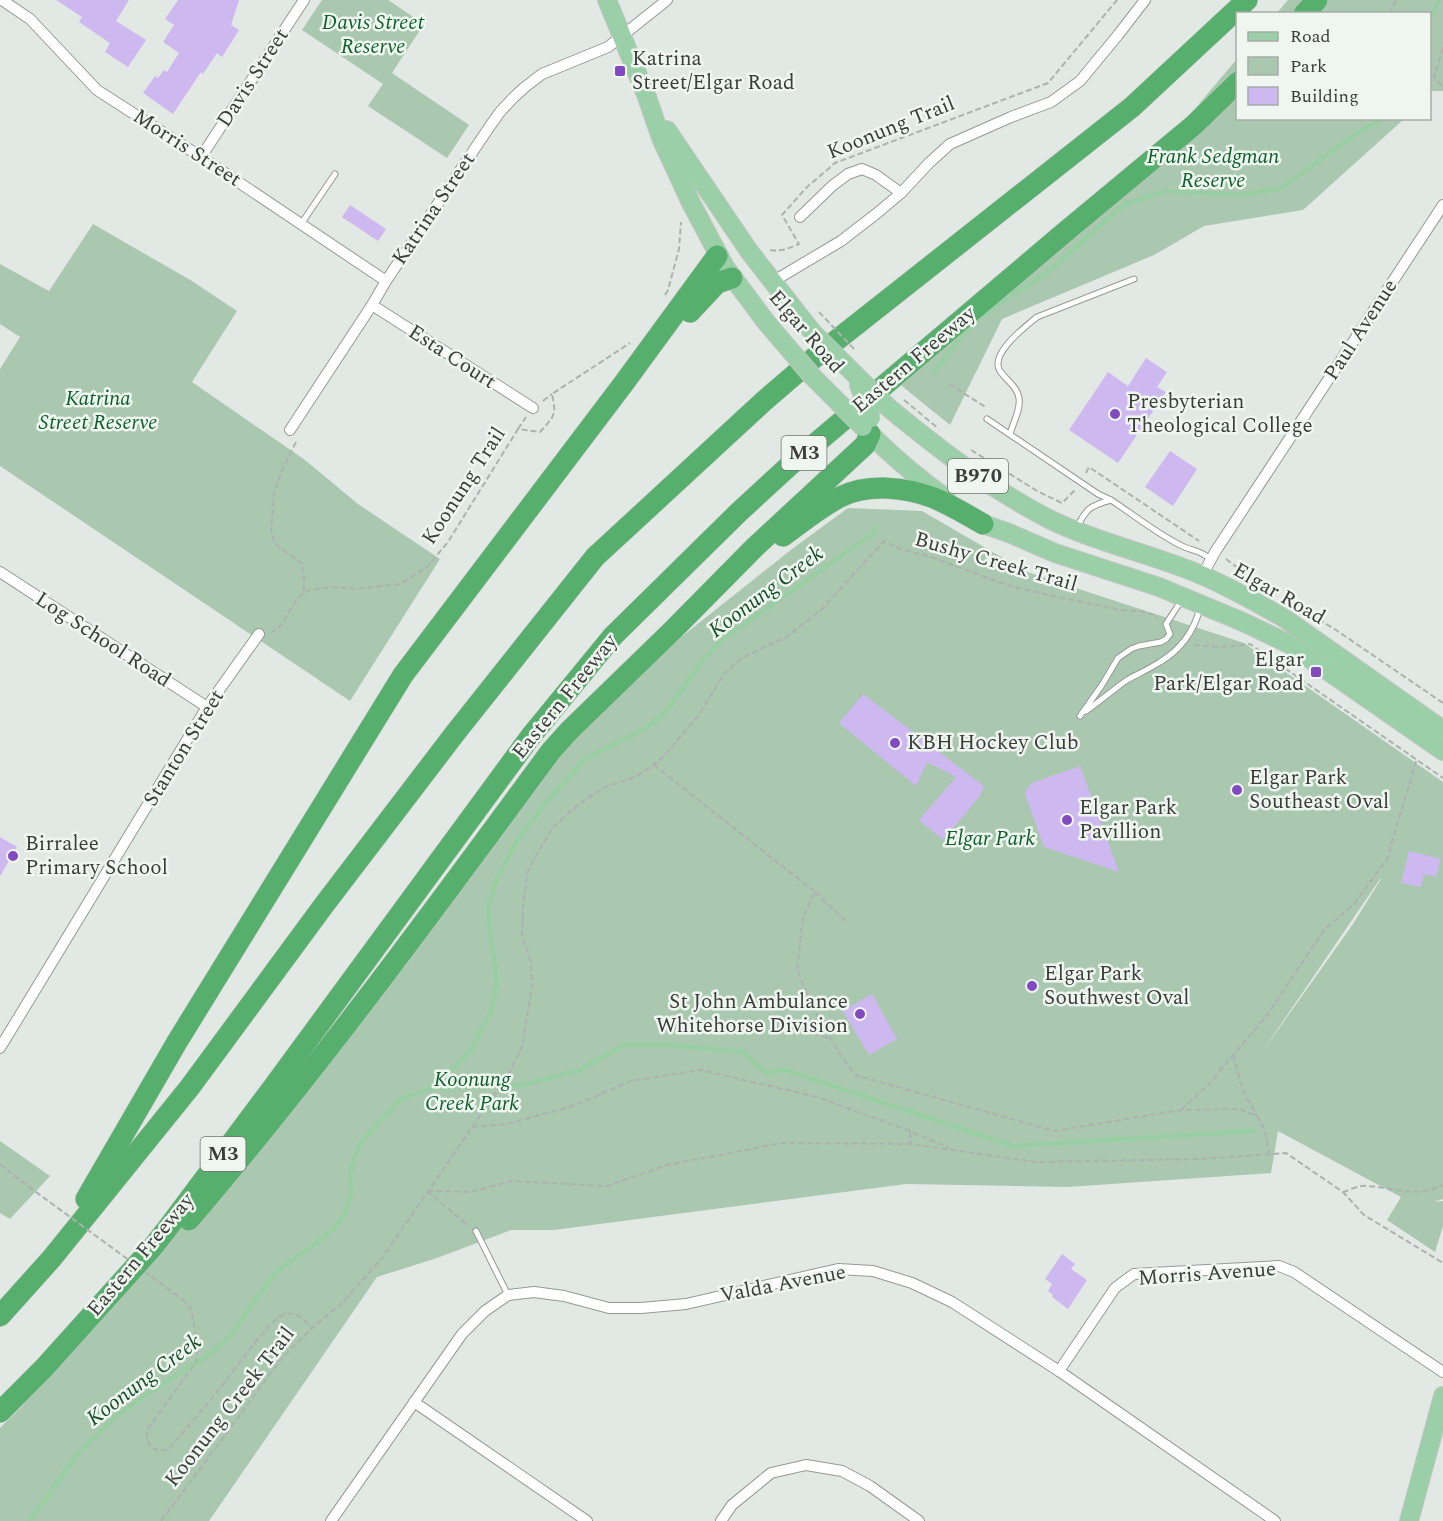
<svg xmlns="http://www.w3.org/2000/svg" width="1443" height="1521" viewBox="0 0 1443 1521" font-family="Spectral,serif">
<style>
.green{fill:#aac8af;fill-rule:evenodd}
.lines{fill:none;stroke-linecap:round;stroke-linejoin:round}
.stream{stroke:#99cea3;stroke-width:4.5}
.building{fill:#ceb8f0}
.service-casing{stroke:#949a95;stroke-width:7}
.minor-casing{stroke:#949a95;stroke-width:12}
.primary-casing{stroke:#c4c5c4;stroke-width:20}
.motorway-casing{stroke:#c4c5c4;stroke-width:22}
.path{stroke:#adb2ae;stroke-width:2;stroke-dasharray:6 3;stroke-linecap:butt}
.service{stroke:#fff;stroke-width:5}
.minor{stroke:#fff;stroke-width:10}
.primary{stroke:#9acfa7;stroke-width:18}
.motorway{stroke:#57af6d;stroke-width:21}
.primary-bridge-casing{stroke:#c4c5c4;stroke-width:20;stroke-linecap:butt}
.path-bridge{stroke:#adb2ae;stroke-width:2;stroke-dasharray:6 3;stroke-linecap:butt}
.primary-bridge{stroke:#9acfa7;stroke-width:18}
.poi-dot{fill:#824ac1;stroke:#eff6f0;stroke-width:2}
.labels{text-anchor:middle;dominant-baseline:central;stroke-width:5;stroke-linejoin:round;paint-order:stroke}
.shield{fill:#eff6f0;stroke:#717471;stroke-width:1.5}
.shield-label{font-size:20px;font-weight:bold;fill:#3b3d3b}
.park-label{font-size:21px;font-style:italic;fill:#0d602c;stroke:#eff6f0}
.poi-label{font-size:21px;fill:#3b3d3b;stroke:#eff6f0;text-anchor:start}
.street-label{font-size:21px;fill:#3b3d3b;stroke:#eff6f0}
.water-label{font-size:22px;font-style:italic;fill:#165028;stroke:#eff6f0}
</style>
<rect width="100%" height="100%" fill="#e2e8e3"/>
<g class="green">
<path d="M322,0H388L424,24L392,73L469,125L447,158L368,106L383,84L302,30Z"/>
<path d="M1288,0H1443V91H1430V14H1276Z"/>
<path d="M1237,59L1238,118L1404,119L1303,210L1204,226L1154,255L1002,319L950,425L892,378L1187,118Z"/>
<path d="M93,224L192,281L237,311L192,382L305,460L358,504L440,559L350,701L0,466V369L20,337L0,324V264L49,291Z"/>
<path d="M848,508L922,511L1027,572L1244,643L1443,782V1199L1434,1202L1443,1201V1226L1435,1252L1387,1220L1401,1197L1278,1131L1271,1173L1068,1187L906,1184L554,1230H511L437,1258L377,1277L209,1521H0V1428L23,1405L202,1170L303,1069L494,819L641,669L792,549ZM1381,879L1353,924L1260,1055L1380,879Z"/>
<path d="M0,1141L50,1176L10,1219L0,1213Z"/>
</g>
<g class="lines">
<g class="stream">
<path d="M1430,18L1439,0"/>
<path d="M933,374L968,328L998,304L1047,273L1123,205L1166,191L1241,195L1281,188L1359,132L1384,118"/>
<path d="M508,1085H522L580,1070L624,1045H672L743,1052L766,1073L785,1070L1012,1146L1254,1131"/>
<path d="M433,1088L492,1086"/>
<path d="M29,1521L46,1499L76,1455L115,1417L150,1392L213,1352L229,1337L268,1282L279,1270L323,1238L338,1224L346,1211L351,1195L350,1177L352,1164L362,1141L401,1099L433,1088L469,1053L491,1012L497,982L489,923L488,906L497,879L518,839L543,806L585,759L644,729L665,713L702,661L723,639L871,535L875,528"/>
</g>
</g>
<g class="building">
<path d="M56,0H129L116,21L146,40L128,67L105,52L110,43L79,22L82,17Z"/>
<path d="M178,0H239L231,25L239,30L222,57L217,53L203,74L201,72L173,114L143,93L155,76L158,78L164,70L167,72L179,53L163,42L174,25L165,19Z"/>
<path d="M350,205L386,229L378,241L342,217Z"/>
<path d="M1146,358L1167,372L1157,387L1166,392L1118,463L1069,430L1108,372L1128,386Z"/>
<path d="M1170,451L1197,469L1173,506L1145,487Z"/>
<path d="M863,694L980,783L984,787L979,797L943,840L919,820L956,777L927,762L916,786L839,723Z"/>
<path d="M1080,766L1119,872L1044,847L1025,794L1027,788L1032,783Z"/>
<path d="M0,837L17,847L0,876Z"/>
<path d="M1409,851L1441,859L1436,877L1424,874L1421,887L1401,883Z"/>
<path d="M872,994L897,1039L869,1055L843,1011Z"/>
<path d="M1062,1254L1075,1264L1071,1269L1087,1280L1068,1309L1052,1297L1053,1295L1048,1291L1052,1284L1045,1279Z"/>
</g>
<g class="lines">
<defs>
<g id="service">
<path d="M301,224L335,174"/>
<path d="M987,419L1098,494L1111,500"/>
<path d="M1010,434C1013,423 1021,409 1019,398C1017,386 1006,380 1000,371C989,354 1025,327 1037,317L1134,279"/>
<path d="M1076,529C1086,509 1089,506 1111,500C1134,515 1156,533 1180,545C1193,552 1199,549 1210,559"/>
<path d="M1086,711C1100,701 1113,690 1127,680C1138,674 1149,669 1160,662C1180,650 1194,631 1200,608"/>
<path d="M1080,716L1102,685L1118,658L1131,649L1139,646L1161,642L1166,639L1170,634L1166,624L1181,601"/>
<path d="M476,1231L508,1295"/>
</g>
<g id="minor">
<path d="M2,0L30,19L97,90L201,157L386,281"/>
<path d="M201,157L304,0"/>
<path d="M800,217L832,186L848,174L862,169L876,175L901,193"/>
<path d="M772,282L841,241L876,214L901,193L929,163L950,144L1011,117L1051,102L1080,81L1118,35L1145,0"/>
<path d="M372,305L533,408"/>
<path d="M290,430L372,305L386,281L490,126L500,112L513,98L525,87L542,74L608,47L667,0"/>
<path d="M0,572L207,707"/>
<path d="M1202,576L1215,552L1443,205"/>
<path d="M0,1048L207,707L259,634"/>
<path d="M1059,1371L1115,1288L1134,1274L1279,1266L1294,1272L1443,1372"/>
<path d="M414,1402L587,1521"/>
<path d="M331,1521L462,1334L485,1311L508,1295L534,1292L564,1296L609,1308H641L686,1304L838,1269L873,1271L912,1283L952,1302L1059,1371L1275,1521"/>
<path d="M721,1521L732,1505L771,1473L806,1465L842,1471L870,1486L919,1521"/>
</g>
<g id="primary">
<path d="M607,0L647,97L661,138L691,203L725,267L766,322"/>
<path d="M667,130L749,251L794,309"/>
<path d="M889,408C940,450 992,490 1051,520C1092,540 1138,551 1181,567C1215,579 1252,600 1284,618L1443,730"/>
<path d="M863,427C889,453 916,477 946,498"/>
<path d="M971,516L983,524L1009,533L1055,553L1159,587L1243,622L1289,644L1443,751"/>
<path d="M1409,1521L1443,1396"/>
</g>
<g id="motorway">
<path d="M1304,14L1317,0"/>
<path d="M690,312L717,283L732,278"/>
<path d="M783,536C801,523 819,508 840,497C868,483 905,487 934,498C951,505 967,515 983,524"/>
<path d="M86,1199L177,1042L403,675L624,383L717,256"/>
<path d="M189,1220C317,1070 434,910 551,751L569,731L671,632L755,547L865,445L870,434"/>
<path d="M0,1316L52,1258L190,1087L324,905L456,732L595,557L764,401L814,358L1132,107L1247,0"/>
<path d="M0,1412L44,1368L152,1248L167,1229L274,1086L531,736L613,636L739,512L789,466L1064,233L1194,125L1238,82"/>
</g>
</defs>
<use href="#service" class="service-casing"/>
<use href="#minor" class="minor-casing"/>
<use href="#primary" class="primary-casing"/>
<use href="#motorway" class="motorway-casing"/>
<g class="path">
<path d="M1389,14L1396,0"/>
<path d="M1443,48L1434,77L1443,87"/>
<path d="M770,250C781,252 789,248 799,244L782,215L806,188L835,163L1048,83L1117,0"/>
<path d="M665,295L668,290L679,249L681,222"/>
<path d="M949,384L987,408"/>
<path d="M543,401L552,394"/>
<path d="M518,429L526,417"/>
<path d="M296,442L283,468L274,493L271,530L275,544L301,563L304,575V593"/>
<path d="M971,450L1039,492L1062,503L1075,490"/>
<path d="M1086,473L1089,467L1199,541"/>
<path d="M1226,559L1254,580L1273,591"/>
<path d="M1303,610L1336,630L1443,703"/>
<path d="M271,633L282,624L295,602L304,593L310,590L330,587L356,589L400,584L427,567L448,542L518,429L540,432C554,416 557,416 552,394L630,343"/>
<path d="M1194,645L1223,647L1250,644L1443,778"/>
<path d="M654,765L815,892L803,917L797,970L812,1006L841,1056L855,1075L1054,1131L1181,1110L1239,1109L1257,1116L1265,1130L1269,1153"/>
<path d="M815,892L848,923"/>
<path d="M788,1025L831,1039"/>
<path d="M1233,1055L1243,1091L1257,1116"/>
<path d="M1181,1110L1209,1084L1267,1015L1324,930L1355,903L1388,857L1397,823L1406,796L1416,761"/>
<path d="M472,1127L507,1124L573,1106L631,1081L701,1070L817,1097L910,1131L949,1148"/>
<path d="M910,1132L911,1144"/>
<path d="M0,1164L21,1181"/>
<path d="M427,1191L470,1192L512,1181L607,1186L667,1165L782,1143L911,1144L1035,1162L1203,1159L1286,1153L1343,1192L1364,1215L1443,1263"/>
<path d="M427,1191L469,1226"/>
<path d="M1343,1192C1350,1190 1359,1185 1366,1186C1396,1187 1413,1199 1443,1185"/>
<path d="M182,1299L191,1308L198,1345L196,1362L147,1430C146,1446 152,1452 168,1450C188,1426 209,1403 228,1378C239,1364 269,1321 283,1315C296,1310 303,1319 311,1327"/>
<path d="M161,1521L283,1357L312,1328L343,1302L382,1258L510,1072L522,1047L532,986L531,963L522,934L523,906L527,873L538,852L553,827L579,804L605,787L635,777L654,765L665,755L698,716L725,673L742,658L762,648L785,638L822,609L884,541L900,549L928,556L1007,585L1048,595L1121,610C1136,612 1145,609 1158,618"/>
</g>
<use href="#service" class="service"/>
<use href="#minor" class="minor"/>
<use href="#primary" class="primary"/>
<use href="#motorway" class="motorway"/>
<defs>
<g id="primary-bridge">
<path d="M794,309L814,334L889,408"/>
<path d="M766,322L813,377L863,427"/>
<path d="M858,382L871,418"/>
</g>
</defs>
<use href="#primary-bridge" class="primary-bridge-casing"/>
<g class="path-bridge">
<path d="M819,312L856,351"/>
<path d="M904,400L939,429"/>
<path d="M21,1181L182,1299"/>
</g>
<use href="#primary-bridge" class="primary-bridge"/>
</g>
<g class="poi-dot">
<rect x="614" y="65" width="12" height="12" rx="3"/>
<circle cx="1115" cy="414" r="6"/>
<rect x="1310" y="666" width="12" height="12" rx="3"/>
<circle cx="895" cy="743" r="6"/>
<circle cx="1237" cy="790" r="6"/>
<circle cx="1067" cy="820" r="6"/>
<circle cx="13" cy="856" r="6"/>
<circle cx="1032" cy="986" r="6"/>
<circle cx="860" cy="1014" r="6"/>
</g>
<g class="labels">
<g class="shield">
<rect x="781.5" y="436" width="45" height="34" rx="4.5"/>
<rect x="948" y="459" width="60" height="34" rx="4.5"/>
<rect x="200.5" y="1137" width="45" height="34" rx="4.5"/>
</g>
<g class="shield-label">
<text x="804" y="453">M3</text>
<text x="978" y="476">B970</text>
<text x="223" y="1154">M3</text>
</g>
<g class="park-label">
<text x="373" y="23">Davis Street<tspan x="373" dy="24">Reserve</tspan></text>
<text x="1213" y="157">Frank Sedgman<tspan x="1213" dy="24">Reserve</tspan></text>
<text x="98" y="399">Katrina<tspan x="98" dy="24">Street Reserve</tspan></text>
<text x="990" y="839">Elgar Park</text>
<text x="472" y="1080">Koonung<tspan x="472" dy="24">Creek Park</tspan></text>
</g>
<g class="poi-label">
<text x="632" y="59">Katrina<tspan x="632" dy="24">Street/Elgar Road</tspan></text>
<text x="1127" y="402">Presbyterian<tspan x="1127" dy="24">Theological College</tspan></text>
<text x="1304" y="660" text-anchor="end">Elgar<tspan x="1304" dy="24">Park/Elgar Road</tspan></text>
<text x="907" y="743">KBH Hockey Club</text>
<text x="1249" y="778">Elgar Park<tspan x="1249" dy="24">Southeast Oval</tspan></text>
<text x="1079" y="808">Elgar Park<tspan x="1079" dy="24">Pavillion</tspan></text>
<text x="25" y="844">Birralee<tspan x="25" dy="24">Primary School</tspan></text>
<text x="1044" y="974">Elgar Park<tspan x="1044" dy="24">Southwest Oval</tspan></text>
<text x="848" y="1002" text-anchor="end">St John Ambulance<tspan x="848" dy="24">Whitehorse Division</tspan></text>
</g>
<g class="street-label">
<text transform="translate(253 78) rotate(-57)">Davis Street</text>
<text transform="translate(891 128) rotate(-22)">Koonung Trail</text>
<text transform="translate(187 148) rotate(33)">Morris Street</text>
<text transform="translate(434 209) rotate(-56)">Katrina Street</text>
<text transform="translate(1361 330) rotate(-57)">Paul Avenue</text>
<text transform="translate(806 332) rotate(49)">Elgar Road</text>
<text transform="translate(452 357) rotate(33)">Esta Court</text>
<text transform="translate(914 360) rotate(-40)">Eastern Freeway</text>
<text transform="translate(464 486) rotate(-57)">Koonung Trail</text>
<text transform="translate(996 562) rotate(16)">Bushy Creek Trail</text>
<text transform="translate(1279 594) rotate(30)">Elgar Road</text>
<text transform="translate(103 640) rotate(33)">Log School Road</text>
<text transform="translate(565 697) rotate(-51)">Eastern Freeway</text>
<text transform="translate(184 748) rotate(-58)">Stanton Street</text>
<text transform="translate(141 1255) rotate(-50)">Eastern Freeway</text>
<text transform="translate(1207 1274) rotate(-4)">Morris Avenue</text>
<text transform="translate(783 1284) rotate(-11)">Valda Avenue</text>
<text transform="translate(230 1407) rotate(-52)">Koonung Creek Trail</text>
</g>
<g class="water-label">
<text transform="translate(766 592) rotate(-37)">Koonung Creek</text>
<text transform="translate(144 1380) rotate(-37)">Koonung Creek</text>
</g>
</g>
<rect x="1236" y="12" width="195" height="108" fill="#eff6f0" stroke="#a7aca8" stroke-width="1.5"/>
<rect x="1248" y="32" width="30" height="9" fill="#9acfa7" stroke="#a7aca8" stroke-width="1.5"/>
<text x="1290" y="42" font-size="18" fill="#3b3d3b">Road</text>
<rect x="1248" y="57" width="30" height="18" fill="#aac8af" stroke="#a7aca8" stroke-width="1.5"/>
<text x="1290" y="72" font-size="18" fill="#3b3d3b">Park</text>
<rect x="1248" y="87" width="30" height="18" fill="#ceb8f0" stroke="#a7aca8" stroke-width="1.5"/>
<text x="1290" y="102" font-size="18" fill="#3b3d3b">Building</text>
</svg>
